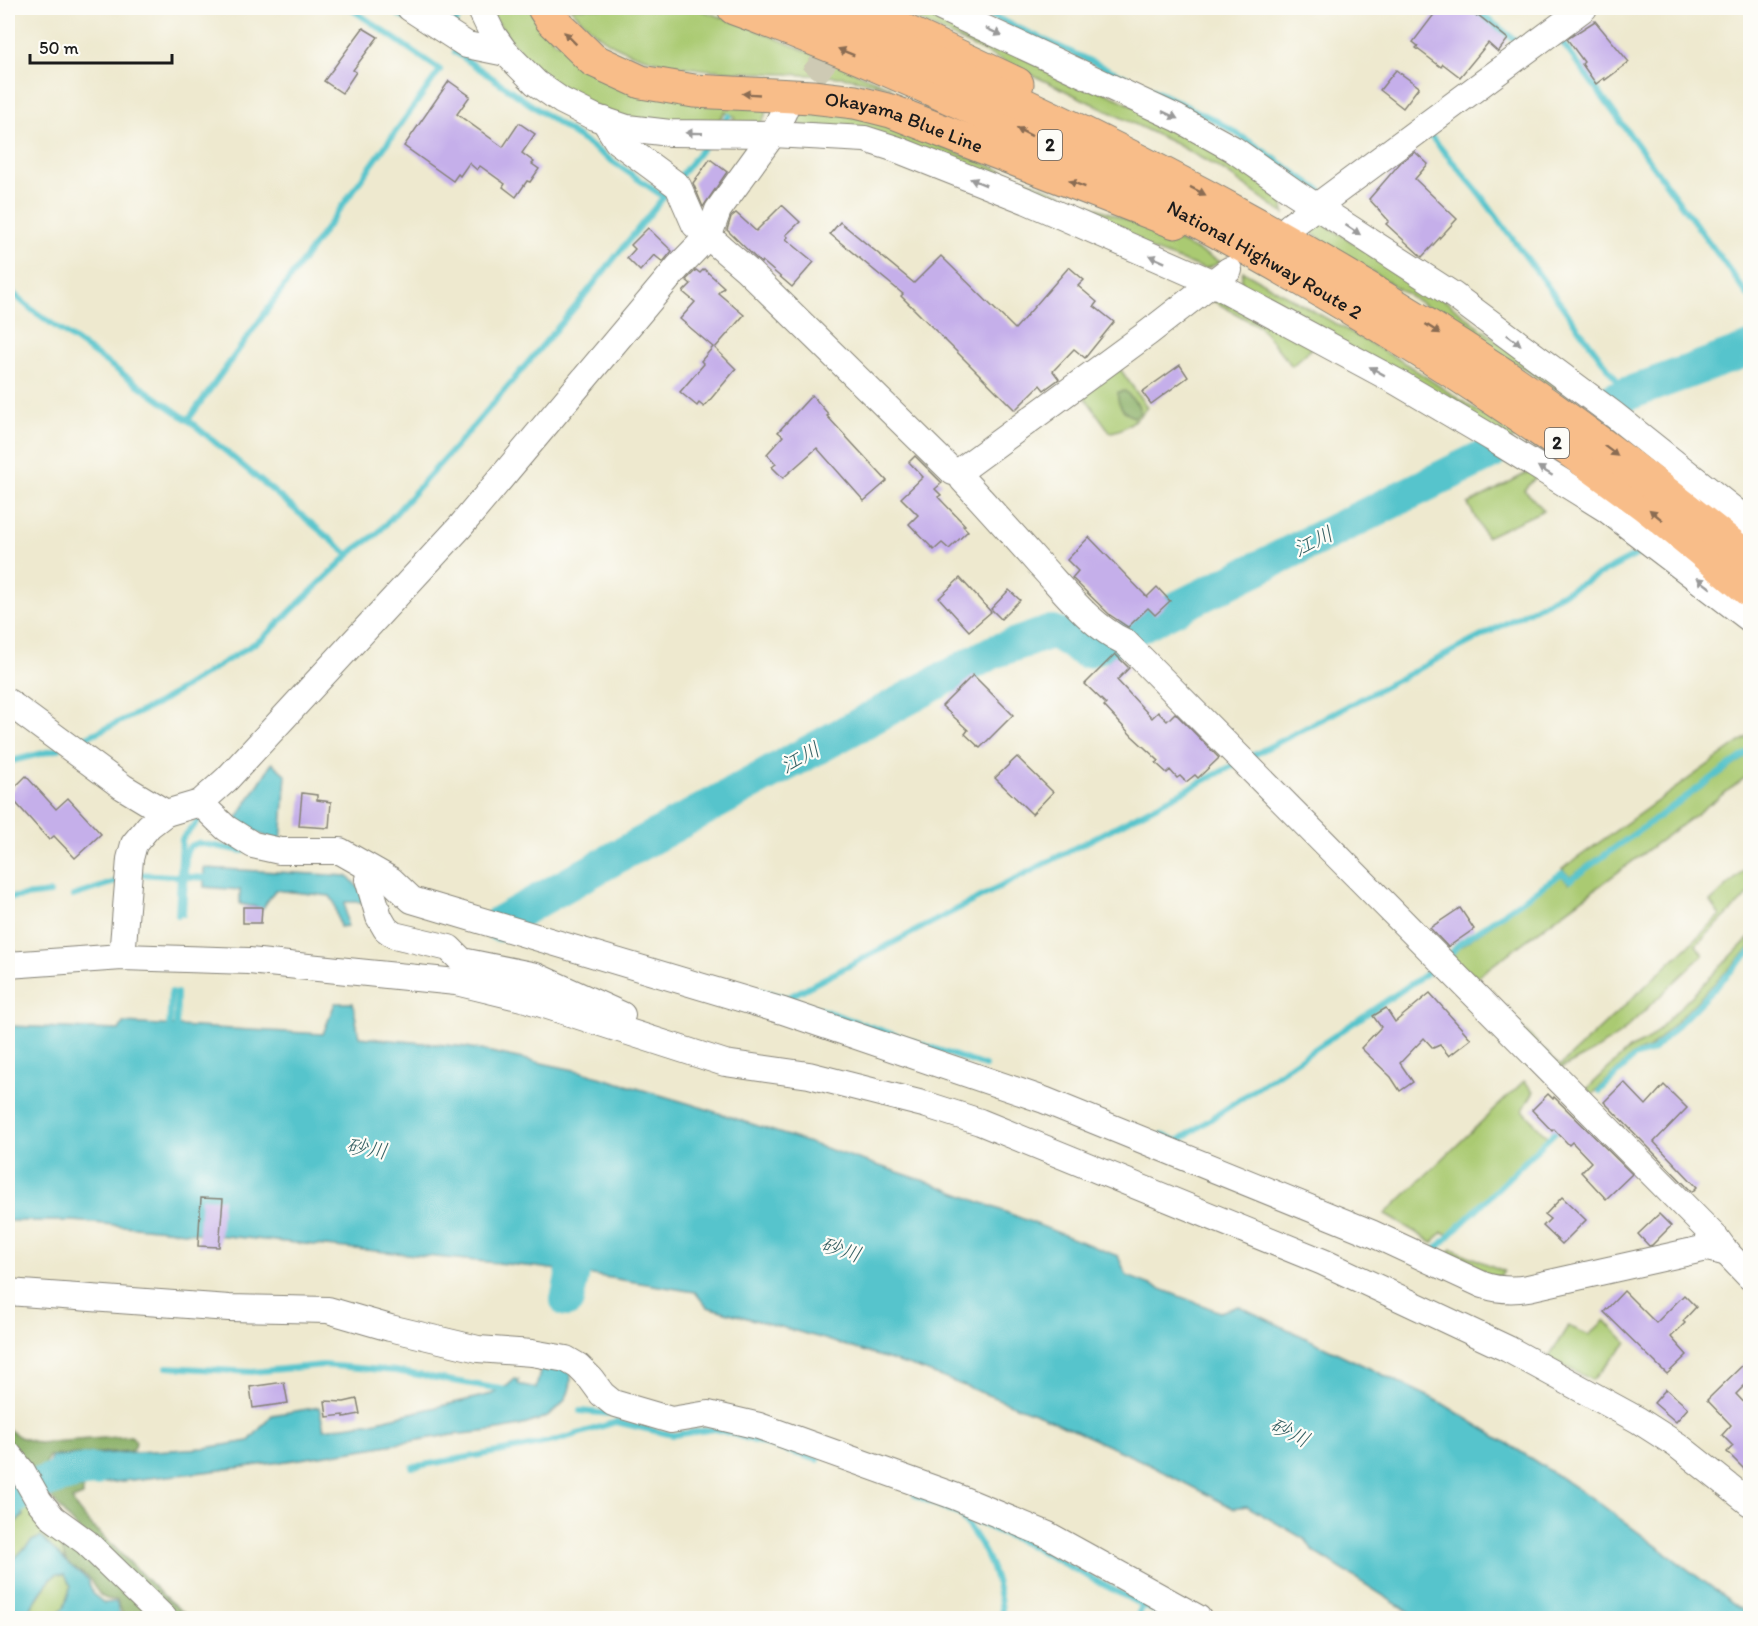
<svg xmlns="http://www.w3.org/2000/svg" width="1758" height="1626" viewBox="0 0 1758 1626" font-family="Itim,'Klee One',sans-serif">
<style>
.green{fill:#aaca72;stroke:#637347;stroke-width:1.5}
.forest{fill:#87ae64;stroke:#526540;stroke-width:1.5}
.water{fill:#57c4cc;stroke:#3a7074;stroke-width:1.5}
.lines{fill:none;stroke-linecap:round;stroke-linejoin:round}
.stream{stroke:#57c4cc;stroke-width:6}
.river{stroke:#57c4cc;stroke-width:34}
.building{fill:#c5afea}
.minor-tunnel{stroke:#cecab4;stroke-width:26;stroke-dasharray:26 13;stroke-linecap:butt}
.minor-casing{stroke:#858276;stroke-width:28}
.major-casing{stroke:#858276;stroke-width:35}
.highway-casing{stroke:#858276;stroke-width:35}
.minor{stroke:#fff;stroke-width:26}
.major{stroke:#f8bd89;stroke-width:33}
.highway{stroke:#f8bd89;stroke-width:33}
.oneway{fill:#999}
.oneway2{fill:#8a6c52}
.labels{text-anchor:middle;dominant-baseline:central;stroke-width:4.5;stroke-linejoin:round;paint-order:stroke}
.shield{fill:#fdfcf7;stroke:#605f5e;stroke-width:1.5}
.shield-label{font-size:18px;font-weight:bold;fill:#1c1c1c}
.street-label{font-size:20px;fill:#1c1c1c;stroke:#fdfcf7}
.water-label{font-size:21px;font-style:italic;fill:#345f62;stroke:#fdfcf7}
</style>
<rect width="100%" height="100%" fill="#fdfcf7"/>
<filter id="ink" filterUnits="userSpaceOnUse"><feTurbulence type="fractalNoise" baseFrequency=".0167" numOctaves="2"/><feDisplacementMap in="SourceGraphic" scale="12" xChannelSelector="R" yChannelSelector="G"/><feConvolveMatrix kernelMatrix="1 2 1 2 8 2 1 2 1" color-interpolation-filters="sRGB"/></filter>
<filter id="wash" filterUnits="userSpaceOnUse"><feTurbulence type="fractalNoise" baseFrequency=".008" numOctaves="4" result="noise"/><feDisplacementMap in="SourceGraphic" scale="24" xChannelSelector="R" yChannelSelector="G"/><feGaussianBlur stdDeviation="1.35" result="paint"/><feColorMatrix in="noise" values="0 0 0 0 0 0 0 0 0 0 0 0 0 0 0 0 0 1.4 0 .05"/><feComposite in="paint" operator="in"/></filter>
<g filter="url(#wash)">
<rect width="100%" height="100%" fill="#eee9cf"/>
<g class="green">
<path d="M487,8H529L555,42L771,103L761,124L730,125L735,117L725,112L716,124L620,119L537,75Z"/>
<path d="M570,8H695L750,27L892,88C875,84 857,78 839,77C765,70 683,79 615,46C597,37 583,21 570,8Z"/>
<path d="M893,8H919L1042,62L1195,136L1282,196L1284,214L1224,171L1176,144Z"/>
<path d="M793,108L870,118L1170,237L1221,262L1205,269L801,125Z"/>
<path d="M1315,218L1447,302L1582,406L1302,227Z"/>
<path d="M1243,271L1403,362L1516,437L1510,441L1243,287L1241,282Z"/>
<path d="M1212,296L1313,347L1292,366L1260,327L1206,297Z"/>
<path d="M1118,366L1147,407C1140,417 1124,431 1110,432L1081,392Z"/>
<path d="M1529,472L1536,477L1524,490L1544,510L1486,537L1468,504Z"/>
<path d="M1750,735V749L1570,877L1562,869Z"/>
<path d="M1750,754V774L1474,979L1560,1066L1720,916L1710,902L1750,865V893L1696,945L1703,955L1621,1033L1594,1051L1560,1069L1584,1092L1629,1049L1648,1040L1750,937V948L1650,1048L1633,1055L1592,1095L1584,1096L1449,959L1457,949L1561,875L1569,883Z"/>
<path d="M1524,1081L1534,1091L1523,1110L1548,1138L1449,1235L1442,1232L1433,1243L1385,1214Z"/>
<path d="M1452,1249L1504,1271L1494,1283L1441,1261Z"/>
<path d="M1605,1320L1627,1343L1592,1380L1548,1358L1568,1326L1589,1335Z"/>
<path d="M35,1502L65,1534L62,1549L66,1562L41,1537L32,1541L8,1565V1528L24,1516L21,1511Z"/>
<path d="M56,1574L65,1575L71,1586L64,1607L54,1618H24C35,1604 43,1587 56,1574Z"/>
</g>
<g class="forest">
<path d="M1125,391L1138,405L1140,412L1134,417C1124,414 1116,403 1118,392Z"/>
<path d="M8,1429L20,1437L38,1443L131,1436L136,1441L135,1447L131,1451L49,1456C41,1468 43,1475 48,1488L83,1489V1496L72,1500C83,1520 103,1536 119,1552C143,1575 164,1599 191,1618H171L72,1523L8,1445Z"/>
<path d="M66,1534L156,1618H124L117,1600C93,1600 100,1587 86,1576C81,1571 71,1568 67,1562C61,1554 64,1543 66,1534Z"/>
</g>
<g class="water">
<path d="M272,763L286,775L281,842L233,824Z"/>
<path d="M204,868L348,876L362,892L363,902H345L347,926L340,927L334,902L330,896L275,890L263,908L240,904V890L204,887Z"/>
<path d="M335,1003H353L359,1037L467,1047L579,1071L697,1106L931,1183L1118,1256L1127,1276L1220,1312L1239,1306L1440,1402L1521,1452L1595,1500L1750,1616V1618H1418L1313,1551L1306,1540L1247,1506L1233,1508L1140,1460L1042,1416L923,1370L821,1338L707,1307L695,1292L574,1272L536,1267L74,1221H8V1026L119,1030L123,1023L323,1034Z"/>
<path d="M542,1364L570,1371C574,1391 563,1409 543,1418C513,1432 469,1432 436,1437C344,1453 251,1468 158,1477C121,1481 86,1487 49,1486C45,1474 44,1468 52,1457L205,1448L249,1441L272,1415L319,1407L324,1429L373,1422L492,1394L507,1386L515,1379L519,1380L518,1384L536,1388Z"/>
<path d="M8,1489L10,1493L13,1491L18,1506L24,1515L8,1528Z"/>
<path d="M41,1537L66,1562L87,1579L94,1595L104,1603L116,1602L121,1618H54L64,1607L71,1586L65,1575L56,1574C42,1586 35,1604 24,1618H8V1565L32,1541Z"/>
</g>
<g class="lines">
<g class="stream">
<path d="M389,8L404,18"/>
<path d="M975,8L1151,89L1215,120L1255,145L1322,192"/>
<path d="M1473,8L1519,43"/>
<path d="M453,27L463,8"/>
<path d="M1559,38L1750,298"/>
<path d="M455,52L664,197"/>
<path d="M721,125L729,116"/>
<path d="M1427,132L1476,189L1627,394"/>
<path d="M678,179L705,145"/>
<path d="M8,289L31,309L192,423L349,555"/>
<path d="M1619,397L1633,415"/>
<path d="M188,420L440,70L350,8"/>
<path d="M74,743L157,704L263,638L354,550L377,534L473,427L576,306L670,189"/>
<path d="M1250,757L1642,552"/>
<path d="M8,762L59,749"/>
<path d="M136,874L210,878"/>
<path d="M73,896L121,880"/>
<path d="M8,898L50,893"/>
<path d="M183,914L186,853L190,846L198,843L243,851"/>
<path d="M178,915L182,839L204,814"/>
<path d="M1448,957L1459,944L1562,873L1570,880L1750,751"/>
<path d="M759,991L787,998L1234,765"/>
<path d="M787,998L985,1066"/>
<path d="M176,1032L177,993"/>
<path d="M169,1033L171,992"/>
<path d="M1600,1091L1634,1057L1652,1051L1750,952"/>
<path d="M1162,1135L1189,1146"/>
<path d="M1178,1141L1435,968"/>
<path d="M1431,1254L1560,1127"/>
<path d="M167,1367L252,1372L323,1365L395,1371L506,1390"/>
<path d="M580,1411L612,1414"/>
<path d="M412,1467L520,1448L558,1440L616,1422L673,1435L715,1429L818,1460"/>
<path d="M915,1495L1029,1545L1142,1605L1137,1618"/>
<path d="M965,1517L964,1521C988,1551 999,1579 1003,1618"/>
<path d="M1142,1605L1170,1618"/>
</g>
<g class="river">
<path d="M1616,398L1750,349"/>
<path d="M1134,629L1491,453"/>
<path d="M499,925L500,922L631,849L993,652L1051,632C1061,633 1073,646 1085,651L1109,643"/>
<path d="M567,1300L583,1226"/>
<path d="M8,1503C26,1486 68,1472 93,1470"/>
</g>
</g>
<g id="blocks">
<g class="building">
<path d="M1439,8H1466L1476,16L1478,15L1508,39L1498,52L1488,43L1460,77L1443,64L1441,67L1416,48L1418,46L1413,42Z"/>
<path d="M1595,21L1629,62L1605,80L1604,78L1596,84L1582,64L1584,62L1567,39Z"/>
<path d="M363,28L378,37L353,70L356,72L342,93L324,81Z"/>
<path d="M1396,70L1419,87L1403,108L1380,90Z"/>
<path d="M449,81L470,96L457,114L503,147L519,123L535,134L522,153L534,162L532,164L539,169L530,182L527,181L516,197L503,187L505,184L480,166L477,170L469,163L460,176L458,174L453,181L404,146Z"/>
<path d="M1415,152L1428,164L1415,179L1457,219L1422,257L1386,224L1389,221L1369,199L1401,162Z"/>
<path d="M710,159L727,172L703,207L693,183Z"/>
<path d="M782,205L800,222L786,235L788,237L786,239L814,262L792,287L762,261L761,263L727,230L731,217L736,213L756,231Z"/>
<path d="M840,222L914,283L941,256L1015,329L1069,267L1084,280L1078,286L1097,302L1094,306L1114,322L1085,358L1074,349L1053,371L1059,379L1044,390L1040,385L1015,410L901,296L903,294L830,234Z"/>
<path d="M648,228L672,251L663,262L654,255L640,271L627,258L635,249L631,245Z"/>
<path d="M704,269L724,287L718,293L744,315L715,348L736,369L704,407L699,403L697,406L680,392L704,364L701,361L713,347L680,319L695,302L683,292L691,284L686,280L696,270L700,273Z"/>
<path d="M1180,365L1188,377L1151,404L1142,392Z"/>
<path d="M812,395L829,415L827,416L887,481L864,501L817,448L783,478L772,467L776,464L767,454L783,436L778,432Z"/>
<path d="M915,456L942,483L935,489L941,495L938,497L965,525L963,526L968,531L949,549L942,543L934,550L909,524L918,515L901,498L923,477L909,462Z"/>
<path d="M1089,537L1147,597L1157,587L1170,601L1155,615L1148,608L1128,627L1110,615L1072,578L1078,571L1067,560Z"/>
<path d="M960,578L991,612L969,631L939,598Z"/>
<path d="M1009,590L1020,600L1001,619L991,609Z"/>
<path d="M1115,654L1129,668L1117,680L1152,718L1158,712L1167,721L1175,713L1219,758L1198,778L1195,775L1186,782L1180,776L1177,778L1170,770L1167,773L1156,763L1159,761L1132,736L1104,706L1106,704L1085,684Z"/>
<path d="M973,675L1013,715L980,748L965,734L968,730L942,706Z"/>
<path d="M1017,757L1053,792L1032,814L995,778Z"/>
<path d="M26,776L56,809L68,798L101,834L75,858L54,836L49,840L8,794Z"/>
<path d="M302,793L317,795V800L331,802L329,828L299,826Z"/>
<path d="M243,907H262L261,923H243Z"/>
<path d="M1460,908L1474,929L1448,947L1430,928Z"/>
<path d="M1430,993L1471,1039L1449,1056L1440,1045L1433,1048L1424,1038L1400,1063L1413,1082L1400,1091L1391,1077L1361,1048L1381,1027L1373,1016L1386,1008L1395,1022Z"/>
<path d="M1624,1082L1646,1105L1664,1085L1687,1108L1654,1142L1697,1187L1692,1192L1604,1102Z"/>
<path d="M1548,1094L1553,1099L1554,1097L1632,1174L1606,1199L1581,1172L1591,1162L1572,1142L1569,1145L1554,1129L1552,1131L1532,1110Z"/>
<path d="M1562,1197L1586,1220L1562,1244L1543,1226L1550,1219L1545,1215Z"/>
<path d="M201,1198L223,1199L219,1247L198,1246Z"/>
<path d="M1659,1214L1671,1226L1652,1245L1649,1246L1638,1234Z"/>
<path d="M1624,1291L1656,1323L1684,1295L1696,1307L1683,1321L1685,1323L1671,1337L1687,1355L1667,1374L1604,1312Z"/>
<path d="M1750,1358V1380L1736,1394L1750,1409V1475L1727,1452L1733,1446L1722,1435L1731,1425L1707,1400Z"/>
<path d="M284,1382L288,1403L253,1408L250,1387Z"/>
<path d="M1666,1389L1688,1408L1676,1422L1654,1403Z"/>
<path d="M357,1399L360,1414L344,1417V1415L327,1417L325,1401L344,1402Z"/>
</g>
</g>
</g>
<g filter="url(#ink)">
<use href="#blocks" fill-opacity="0" stroke="#858276" stroke-width="1.5"/>
<g class="lines">
<path class="minor-tunnel" d="M788,107L846,34"/>
<defs>
<g id="minor">
<path d="M410,8L467,45L506,53"/>
<path d="M480,8L493,35L506,53L536,83L562,101L594,117L627,128L670,133L773,134L865,139L896,149L1027,201L1211,282L1397,382L1492,438L1606,509L1750,619"/>
<path d="M941,8L1177,118L1233,149L1294,192L1453,295L1613,414L1750,523"/>
<path d="M604,120L617,141L678,186L695,225L747,270L953,472L960,471L1148,333L1229,270"/>
<path d="M1290,226L1584,8"/>
<path d="M960,471L963,480C989,508 1015,537 1040,565C1066,593 1091,626 1125,642L1716,1238L1727,1253L1750,1277"/>
<path d="M8,702L123,787L166,813"/>
<path d="M200,803L226,828L253,845L280,851H340L391,880L412,900L783,1011L1044,1100L1371,1233L1483,1285C1498,1290 1511,1291 1528,1288L1707,1248L1727,1253"/>
<path d="M373,871L368,879L379,917L386,929L394,935L449,948L462,961L536,976L622,1015"/>
<path d="M122,957L130,859L134,844L149,826L166,813L200,803L227,779L460,527L678,267L709,235L718,210L773,134L784,111"/>
<path d="M8,965L122,957L249,961L456,982L526,999L725,1063L809,1075L927,1105L980,1122L1323,1262L1508,1349L1638,1420L1677,1445L1750,1503"/>
<path d="M8,1292L229,1308L328,1310L390,1328L478,1349L532,1353L566,1359L578,1366L591,1379L602,1394L613,1403L671,1420L708,1414L759,1426L954,1496L1048,1535L1198,1618"/>
<path d="M8,1454L22,1471L39,1501L53,1518L86,1542L164,1618"/>
</g>
<g id="major">
<path id="s1" d="M544,8L551,19L593,60L641,82L694,91L812,97L855,102L891,111L1175,222"/>
<path d="M856,8L1017,84"/>
</g>
<g id="highway">
<path id="s2" d="M734,8C856,53 975,107 1091,165C1285,263 1471,375 1645,505C1681,533 1715,562 1750,591"/>
<path d="M802,8C1049,107 1286,229 1507,377C1591,434 1671,496 1750,560"/>
</g>
</defs>
<use href="#minor" class="minor-casing"/>
<use href="#major" class="major-casing"/>
<use href="#highway" class="highway-casing"/>
<use href="#minor" class="minor"/>
<use href="#major" class="major"/>
<use href="#highway" class="highway"/>
</g>
<defs><path id="oneway-solid" d="M-6-.8H1V-3.2L6.5 0L1 3.2V.8H-6Z" transform="scale(1.5)"/></defs>
<g class="oneway">
<use href="#oneway-solid" transform="translate(994 32) rotate(25)"/>
<use href="#oneway-solid" transform="translate(1170 115) rotate(26)"/>
<use href="#oneway-solid" transform="translate(694 133) rotate(-179)"/>
<use href="#oneway-solid" transform="translate(978 182) rotate(-158)"/>
<use href="#oneway-solid" transform="translate(1353 230) rotate(33)"/>
<use href="#oneway-solid" transform="translate(1157 259) rotate(-156)"/>
<use href="#oneway-solid" transform="translate(1514 340) rotate(37)"/>
<use href="#oneway-solid" transform="translate(1377 371) rotate(-151)"/>
<use href="#oneway-solid" transform="translate(1545 471) rotate(-148)"/>
<use href="#oneway-solid" transform="translate(1704 583) rotate(-142)"/>
</g>
<g class="oneway2">
<use href="#oneway-solid" transform="translate(570 38) rotate(-135)"/>
<use href="#oneway-solid" transform="translate(846 52) rotate(-158)"/>
<use href="#oneway-solid" transform="translate(751 94) rotate(-177)"/>
<use href="#oneway-solid" transform="translate(1024 132) rotate(-153)"/>
<use href="#oneway-solid" transform="translate(1077 184) rotate(-159)"/>
<use href="#oneway-solid" transform="translate(1198 191) rotate(27)"/>
<use href="#oneway-solid" transform="translate(1433 329) rotate(33)"/>
<use href="#oneway-solid" transform="translate(1611 451) rotate(37)"/>
<use href="#oneway-solid" transform="translate(1656 515) rotate(-141)"/>
</g>
</g>
<g class="labels">
<g class="shield">
<rect x="1038" y="130" width="24" height="30" rx="4.5"/>
<rect x="1545" y="428" width="24" height="30" rx="4.5"/>
</g>
<g class="shield-label">
<text x="1050" y="145">2</text>
<text x="1557" y="443">2</text>
</g>
<g class="street-label">
<text stroke="none"><textPath href="#s1" startOffset="392">Okayama Blue Line</textPath></text>
<text stroke="none"><textPath href="#s2" startOffset="588">National Highway Route 2</textPath></text>
</g>
<g class="water-label">
<text transform="translate(1313 541) rotate(-26)">江川</text>
<text transform="translate(800 757) rotate(-28)">江川</text>
<text transform="translate(367 1148) rotate(9)">砂川</text>
<text transform="translate(841 1249) rotate(17)">砂川</text>
<text transform="translate(1290 1432) rotate(26)">砂川</text>
</g>
</g>
<rect width="1758" height="1626" fill="none" stroke="#fdfcf7" stroke-width="30"/>
<path d="M30 54v9h142v-9" fill="none" stroke="#1c1c1c" stroke-width="3"/>
<text x="39" y="54" font-size="18" fill="#1c1c1c" stroke="#fdfcf7" stroke-width="4.5" paint-order="stroke">50 m</text>
</svg>
